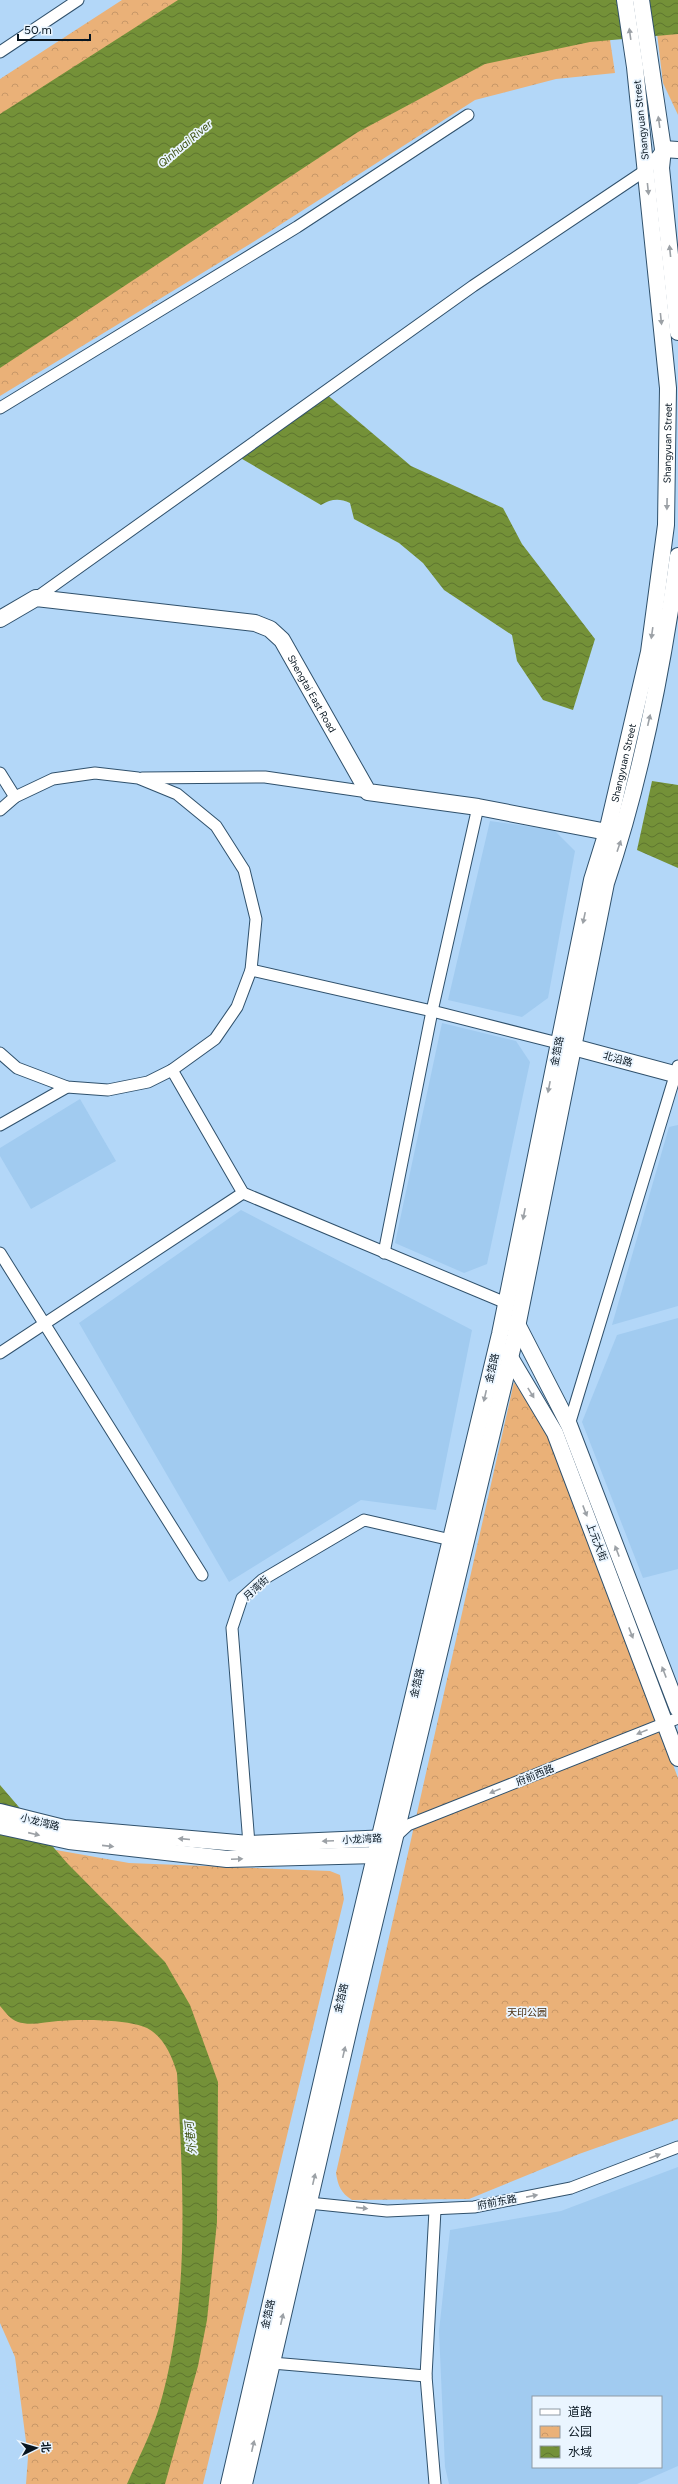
<svg xmlns="http://www.w3.org/2000/svg" width="678" height="2484" viewBox="0 0 678 2484" font-family="Figtree,'Noto Sans SC',sans-serif">
<style>
.built{fill:#a1cbf0;fill-rule:evenodd}
.park{fill:url(#park-crowns)}
.water{fill:url(#water-waves)}
.lines{fill:none;stroke-linecap:round;stroke-linejoin:round}
.street-casing{stroke:#30516c;stroke-width:13}
.secondary-casing{stroke:#30516c;stroke-width:18}
.street{stroke:#fff;stroke-width:11}
.secondary{stroke:#fff;stroke-width:16}
.oneway{fill:#9ca1a6}
.labels{text-anchor:middle;dominant-baseline:central;stroke-width:3.5;stroke-linejoin:round;paint-order:stroke}
.street-label{font-size:10px;fill:#071520;stroke:#eaf5ff}
.park-label{font-size:10px;fill:#492d0e;stroke:#eaf5ff}
.water-label{font-size:11px;font-style:italic;fill:#3c500f;stroke:#eaf5ff}
</style>
<defs>
<pattern id="park-crowns" width="20" height="18" patternUnits="userSpaceOnUse"><rect width="20" height="18" fill="#eab178"/><path d="M2 6a3 3 0 1 1 6 0M12 15a3 3 0 1 1 6 0" fill="none" stroke="#c79768"/></pattern>
<pattern id="water-waves" width="16" height="10" patternUnits="userSpaceOnUse"><rect width="16" height="10" fill="#749138"/><path d="M0 5q4-4 8 0t8 0" fill="none" stroke="#5d752f"/></pattern>
</defs>
<rect width="100%" height="100%" fill="#b3d7f8"/>
<g class="built">
<path d="M490,821L554,830L575,851L548,998L522,1017L448,1000Z"/>
<path d="M442,1023L516,1041L530,1062L487,1264L464,1273L395,1243Z"/>
<path d="M80,1099L116,1161L31,1209L0,1156V1148Z"/>
<path d="M678,1125V1306L612,1325L669,1127Z"/>
<path d="M241,1210L472,1330L436,1510L361,1500L229,1582L79,1323Z"/>
<path d="M678,1318V1569L643,1578L582,1422L617,1335Z"/>
<path d="M678,2167V2466L637,2484H449L445,2467L439,2331L450,2230L561,2211ZM533,2397H661V2467H533Z"/>
</g>
<g class="park">
<path d="M122,0H604L615,73L556,79L475,100L250,244L0,396V79Z"/>
<path d="M653,0H678V115L663,83Z"/>
<path d="M514,1382L549,1435L678,1778V2119L579,2154L469,2199L352,2200C341,2193 338,2186 336,2173Z"/>
<path d="M0,1840L129,1863L330,1871L340,1875L344,1899L203,2484H26L28,2457L15,2357L0,2323Z"/>
</g>
<g class="water">
<path d="M178,0H678V34L590,42L485,64L358,132L0,368V114Z"/>
<path d="M325,393L411,466L503,508L522,544L595,639L573,710L543,700L517,661L512,635L444,590L423,563L399,543L354,519L350,503C339,498 331,499 321,505L237,456Z"/>
<path d="M652,781L678,785V868L637,850Z"/>
<path d="M0,1785L67,1863L165,1962L190,2005L218,2082L217,2222L207,2320L198,2366L165,2484H127C138,2459 151,2434 159,2408C191,2300 183,2184 177,2073C172,2056 164,2037 147,2028C128,2019 80,2019 58,2021C46,2022 30,2026 18,2022C10,2019 6,2013 0,2006Z"/>
</g>
<g class="lines">
<defs>
<g id="street">
<path d="M0,52L78,0"/>
<path d="M0,408L297,227L468,115"/>
<path d="M36,598L473,286L646,170L663,149"/>
<path d="M0,773L15,797"/>
<path d="M142,778L265,777L368,792"/>
<path d="M0,810L15,797L53,779L95,773L138,778L177,794L216,826L244,870L256,919L251,970L237,1007L215,1039L172,1070L148,1082L108,1090L67,1087L17,1068L0,1053"/>
<path d="M251,970L432,1011L558,1043"/>
<path d="M172,1070L243,1193L506,1303"/>
<path d="M0,1125L67,1087"/>
<path d="M0,1253L202,1575"/>
<path d="M384,1253L432,1011L478,807"/>
<path d="M0,1353L243,1193"/>
<path d="M569,1425L678,1066"/>
<path d="M395,1837L408,1825L678,1718"/>
<path d="M249,1844L232,1628L242,1598L262,1580L364,1520L451,1540"/>
<path d="M309,2203L387,2211L474,2207L571,2188L678,2147"/>
<path d="M435,2210L426,2376L435,2484"/>
<path d="M272,2363L426,2376"/>
</g>
<g id="secondary">
<path d="M641,0L663,149L661,168L678,332"/>
<path d="M663,149L678,150"/>
<path id="s1" d="M0,619L36,598L255,623L270,629L282,640L368,792L478,807L607,832"/>
<path d="M562,1044L678,1075"/>
<path d="M516,1322L569,1425L678,1709"/>
<path d="M508,1354L555,1433L678,1758"/>
<path d="M0,1812L64,1828L249,1844L389,1838"/>
<path d="M0,1826L69,1841L227,1859L376,1855L383,1848"/>
<path id="s2" d="M229,2484L336,2020L500,1334L592,880L607,832L649,652L666,525L668,388L635,67L625,0"/>
<path d="M244,2484L350,2024L515,1337L606,883C642,777 663,666 678,556"/>
</g>
</defs>
<use href="#street" class="street-casing"/>
<use href="#secondary" class="secondary-casing"/>
<use href="#street" class="street"/>
<use href="#secondary" class="secondary"/>
</g>
<defs><path id="oneway-solid" d="M-6-.8H1V-3.2L6.5 0L1 3.2V.8H-6Z"/></defs>
<g class="oneway">
<use href="#oneway-solid" transform="translate(630 34) rotate(-98)"/>
<use href="#oneway-solid" transform="translate(659 122) rotate(-98)"/>
<use href="#oneway-solid" transform="translate(648 189) rotate(84)"/>
<use href="#oneway-solid" transform="translate(670 251) rotate(-96)"/>
<use href="#oneway-solid" transform="translate(661 319) rotate(84)"/>
<use href="#oneway-solid" transform="translate(667 504) rotate(91)"/>
<use href="#oneway-solid" transform="translate(652 633) rotate(98)"/>
<use href="#oneway-solid" transform="translate(649 720) rotate(-77)"/>
<use href="#oneway-solid" transform="translate(619 846) rotate(-71)"/>
<use href="#oneway-solid" transform="translate(584 918) rotate(102)"/>
<use href="#oneway-solid" transform="translate(549 1087) rotate(101)"/>
<use href="#oneway-solid" transform="translate(524 1214) rotate(101)"/>
<use href="#oneway-solid" transform="translate(531 1393) rotate(58)"/>
<use href="#oneway-solid" transform="translate(485 1396) rotate(103)"/>
<use href="#oneway-solid" transform="translate(585 1511) rotate(69)"/>
<use href="#oneway-solid" transform="translate(617 1551) rotate(-111)"/>
<use href="#oneway-solid" transform="translate(631 1633) rotate(69)"/>
<use href="#oneway-solid" transform="translate(664 1672) rotate(-111)"/>
<use href="#oneway-solid" transform="translate(642 1732) rotate(158)"/>
<use href="#oneway-solid" transform="translate(495 1791) rotate(158)"/>
<use href="#oneway-solid" transform="translate(34 1834) rotate(13)"/>
<use href="#oneway-solid" transform="translate(184 1839) rotate(-175)"/>
<use href="#oneway-solid" transform="translate(328 1841) rotate(177)"/>
<use href="#oneway-solid" transform="translate(108 1846) rotate(6)"/>
<use href="#oneway-solid" transform="translate(237 1859) rotate(-2)"/>
<use href="#oneway-solid" transform="translate(344 2052) rotate(-77)"/>
<use href="#oneway-solid" transform="translate(655 2156) rotate(-21)"/>
<use href="#oneway-solid" transform="translate(314 2179) rotate(-77)"/>
<use href="#oneway-solid" transform="translate(532 2196) rotate(-11)"/>
<use href="#oneway-solid" transform="translate(362 2208) rotate(6)"/>
<use href="#oneway-solid" transform="translate(282 2319) rotate(-77)"/>
<use href="#oneway-solid" transform="translate(253 2446) rotate(-77)"/>
</g>
<g class="labels">
<g class="street-label">
<text transform="translate(641 120) rotate(-96)">Shangyuan Street</text>
<text stroke="none"><textPath href="#s2" startOffset="2090">Shangyuan Street</textPath></text>
<text stroke="none"><textPath href="#s1" startOffset="356">Shengtai East Road</textPath></text>
<text stroke="none"><textPath href="#s2" startOffset="1766">Shangyuan Street</textPath></text>
<text transform="translate(557 1051) rotate(-79)">金箔路</text>
<text transform="translate(618 1059) rotate(16)">北沿路</text>
<text transform="translate(492 1368) rotate(-77)">金箔路</text>
<text transform="translate(597 1542) rotate(69)">上元大街</text>
<text transform="translate(256 1588) rotate(-42)">月湾街</text>
<text transform="translate(417 1683) rotate(-77)">金箔路</text>
<text transform="translate(535 1775) rotate(-22)">府前西路</text>
<text transform="translate(40 1822) rotate(14)">小龙湾路</text>
<text transform="translate(362 1839) rotate(-3)">小龙湾路</text>
<text transform="translate(341 1998) rotate(-76)">金箔路</text>
<text transform="translate(497 2202) rotate(-11)">府前东路</text>
<text transform="translate(268 2314) rotate(-77)">金箔路</text>
</g>
<g class="park-label">
<text x="527" y="2012">天印公园</text>
</g>
<g class="water-label">
<text transform="translate(185 144) rotate(-40)">Qinhuai River</text>
<text transform="translate(191 2138) rotate(-96)">外港河</text>
</g>
</g>
<rect x="532" y="2396" width="130" height="72" fill="#eaf5ff" stroke="#8f9ba6"/>
<rect x="540" y="2409" width="20" height="6" fill="#ffffff" stroke="#8f9ba6"/>
<text x="568" y="2416" font-size="12" fill="#071520">道路</text>
<rect x="540" y="2426" width="20" height="12" fill="url(#park-crowns)" stroke="#8f9ba6"/>
<text x="568" y="2436" font-size="12" fill="#071520">公园</text>
<rect x="540" y="2446" width="20" height="12" fill="url(#water-waves)" stroke="#8f9ba6"/>
<text x="568" y="2456" font-size="12" fill="#071520">水域</text>
<g transform="translate(36 2448) rotate(85)" stroke="#eaf5ff" stroke-width="3" paint-order="stroke">
<path d="M0-3L7 15L0 10L-7 15Z" fill="#071520"/>
<text y="-6" font-size="11" font-weight="bold" text-anchor="middle" fill="#071520">北</text>
</g>
<path d="M18 34v6h72v-6" fill="none" stroke="#071520" stroke-width="2"/>
<text x="24" y="34" font-size="12" fill="#071520" stroke="#eaf5ff" stroke-width="3" paint-order="stroke">50 m</text>
</svg>
